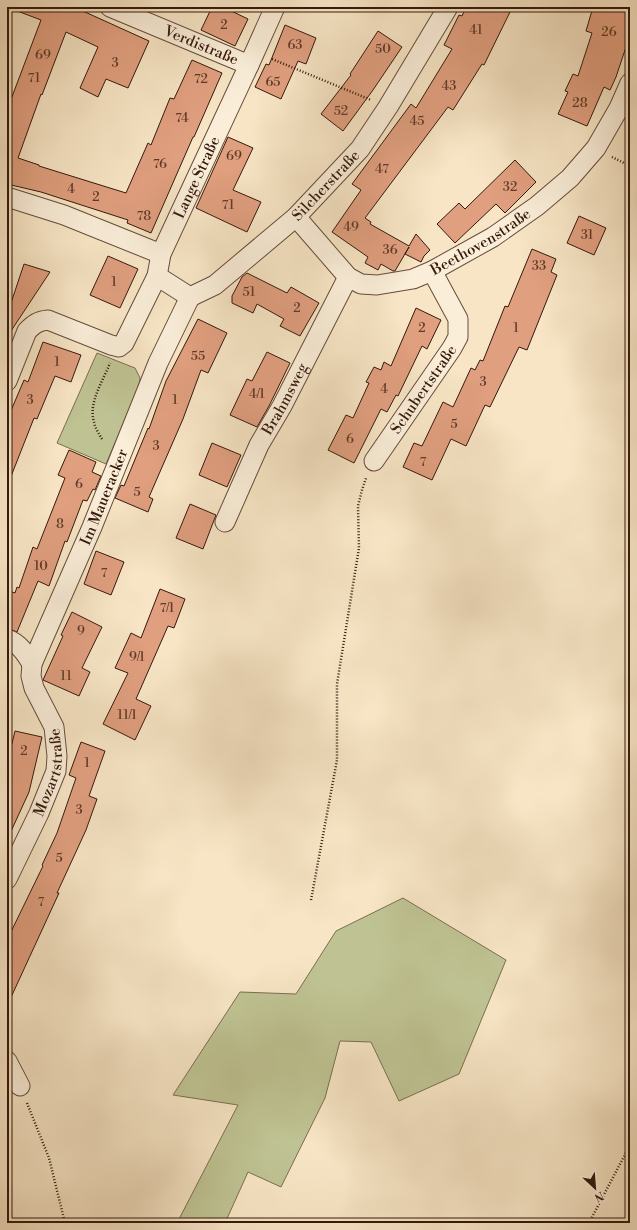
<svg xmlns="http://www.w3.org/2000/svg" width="637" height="1230" viewBox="0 0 637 1230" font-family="'Libre Bodoni',serif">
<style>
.green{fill:#bfc393;stroke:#7a6e50}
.building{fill:#e09f7f;stroke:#35190c}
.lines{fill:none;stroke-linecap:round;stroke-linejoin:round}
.street-casing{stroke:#664c3a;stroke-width:21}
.path{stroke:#35190c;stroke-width:2.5;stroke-dasharray:1 2;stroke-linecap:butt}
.street{stroke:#faeed9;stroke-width:19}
.labels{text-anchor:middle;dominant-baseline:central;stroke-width:4;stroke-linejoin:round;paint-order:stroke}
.number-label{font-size:13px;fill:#603a29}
.street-label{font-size:15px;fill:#35190c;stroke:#faeed9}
</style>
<rect width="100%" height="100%" fill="#f7e5c5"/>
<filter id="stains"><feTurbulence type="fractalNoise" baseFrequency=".005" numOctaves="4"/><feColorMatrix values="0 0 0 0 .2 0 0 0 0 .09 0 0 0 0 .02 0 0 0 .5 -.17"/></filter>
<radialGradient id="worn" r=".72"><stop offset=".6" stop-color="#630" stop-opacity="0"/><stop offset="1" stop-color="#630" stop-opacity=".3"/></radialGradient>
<g class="green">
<path d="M97,353L135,368L140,378L139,386L106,464L57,443Z"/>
<path d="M403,898L506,960L459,1074L399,1101L371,1042L340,1041L325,1098L281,1187L248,1172L225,1223H177L238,1105L173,1095L240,992L296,994L336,931Z"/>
</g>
<g class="building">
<path d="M12,7H74L149,41L128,88L106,79L98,97L80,88L98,47L66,32L42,95L41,94L18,158L39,165V166L126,193L148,143L151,145L170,98L174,99L192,60L222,73L194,137H193L151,233L127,223L128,220L41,192L7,184V110L41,20L12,9Z"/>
<path d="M212,7H223L248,19L235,46L201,30Z"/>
<path d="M466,7H500L510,12L484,65L482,64L453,110L448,107L365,218L371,222L370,224L409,246L416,234L430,250L424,256L421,262L405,254L409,247L395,271H393L381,264L378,270L365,263L368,257L332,232L361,190L352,184L411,104L416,108L452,49L444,45L459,15L462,16Z"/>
<path d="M593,7H617L630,11V45L627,44L616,77L610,90L604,87L587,126L558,114L568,92L565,91L573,74L578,76L592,33L586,31Z"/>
<path d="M285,25L316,38L306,64L298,61L281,99L255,87L266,64L269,65Z"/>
<path d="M378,31L402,47L373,90L343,131L321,114L351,75L350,74Z"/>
<path d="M228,137L253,148L233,190L261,202L247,232L196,208Z"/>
<path d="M515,160L536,182L505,213L496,204L455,243L437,224L459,203L465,209Z"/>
<path d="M579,216L606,228L594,255L567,243Z"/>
<path d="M532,249L556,259L551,272L557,275L527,350L519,347L490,407L485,405L466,446L451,439L432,480L403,467L414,443L422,446L443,402L453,407L471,368L475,370L480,360L483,361L505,306L508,307Z"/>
<path d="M108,256L138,269L120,308L90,295Z"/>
<path d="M24,264L50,272L7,337V315Z"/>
<path d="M247,273L287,293L291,287L319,303L300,336L280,326L284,319L257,304L253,313L232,303V296L242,277Z"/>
<path d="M416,308L441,320L427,349L422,346L398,396L396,395L387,412L381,409L354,463L328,450L346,415L353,418L369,383L366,382L374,367L381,370L384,362L391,366Z"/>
<path d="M198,319L227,333L208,373L201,370L183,419L149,497L153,499L148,512L115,498L121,485L124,486L148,428L149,429L166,381Z"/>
<path d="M43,342L81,355L71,382L55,376L37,419L34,418L8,484H7V420L24,380L28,382Z"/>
<path d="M267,352L290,363L269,406L257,427L230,415L247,379L252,381Z"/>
<path d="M212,443L241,455L227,487L199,475Z"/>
<path d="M69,450L96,462L92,472L101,476L95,490L93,489L87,501L83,500L67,542L65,541L49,586L38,581L17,632L7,628V590L15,593L17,587L19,588L33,547L37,549L65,478L58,475Z"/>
<path d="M190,504L216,515L203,549L176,538Z"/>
<path d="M96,551L124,562L111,595L84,584Z"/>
<path d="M160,589L185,599L174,628L168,626L136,699L151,706L135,740L103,724L128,673L115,668L131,633L141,638Z"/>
<path d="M72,612L102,627L82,668L90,672L79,696L43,680L63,636L61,635Z"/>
<path d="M15,731L42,737L29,792L7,840V764Z"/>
<path d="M81,742L105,751L89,796L97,799L86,830L57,893H59L7,1006V940L43,866L42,865L57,833L76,778L69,775Z"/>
</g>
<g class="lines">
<defs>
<g id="street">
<path id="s1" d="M110,7L249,65"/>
<path d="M7,197L64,215L161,254"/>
<path id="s2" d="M296,217L348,277L361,284L377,285L413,279L432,271L493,237L537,206L570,178L596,148L619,108L630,83"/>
<path id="s3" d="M157,276L190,297L215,285L296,217L360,149L388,107L448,7"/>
<path id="s4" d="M7,381L27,331C34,324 38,321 48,320L111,345L119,347L124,343L157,276L161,254L249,65L275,7"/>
<path id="s5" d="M374,461L452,348L458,337V319L432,271"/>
<path id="s6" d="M225,522L259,445L282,406L348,277"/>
<path id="s7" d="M7,639C19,643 26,654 32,664L92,527L158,363L190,297"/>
<path id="s8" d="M7,879L39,813L56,771L57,756L54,727L34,688L31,676L32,664"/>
<path d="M7,1061L20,1086"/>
</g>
</defs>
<use href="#street" class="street-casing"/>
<g class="path">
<path d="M272,59L371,100"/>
<path d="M612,157L630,166"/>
<path d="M102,439C99,434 95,428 94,422C88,403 103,381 110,363"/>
<path d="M311,900L337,760V684L359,548L358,506L362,490L366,478"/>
<path d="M27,1103L49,1158L65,1223"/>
<path d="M589,1223L630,1145"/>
</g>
<use href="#street" class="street"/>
</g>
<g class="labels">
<g class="number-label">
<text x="224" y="25">2</text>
<text x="476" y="30">41</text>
<text x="609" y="32">26</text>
<text x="295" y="45">63</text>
<text x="383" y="49">50</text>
<text x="43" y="55">69</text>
<text x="115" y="63">3</text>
<text x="34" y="78">71</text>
<text x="201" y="79">72</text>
<text x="273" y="82">65</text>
<text x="449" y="86">43</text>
<text x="580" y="103">28</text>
<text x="341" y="111">52</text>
<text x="182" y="118">74</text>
<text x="417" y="121">45</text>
<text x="234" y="156">69</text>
<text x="160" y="164">76</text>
<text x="382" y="169">47</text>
<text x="510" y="187">32</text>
<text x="71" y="189">4</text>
<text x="96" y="197">2</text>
<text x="228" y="205">71</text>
<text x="144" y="216">78</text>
<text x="351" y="227">49</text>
<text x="587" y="235">31</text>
<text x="390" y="250">36</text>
<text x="539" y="266">33</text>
<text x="114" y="282">1</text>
<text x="249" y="292">51</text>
<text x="297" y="308">2</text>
<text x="422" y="328">2</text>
<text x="516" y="328">1</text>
<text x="198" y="356">55</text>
<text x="57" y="362">1</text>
<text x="483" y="382">3</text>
<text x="384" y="389">4</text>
<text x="257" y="394">4/1</text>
<text x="30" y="400">3</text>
<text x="175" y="400">1</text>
<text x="454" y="424">5</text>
<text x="350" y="439">6</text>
<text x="156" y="446">3</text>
<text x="423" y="462">7</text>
<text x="79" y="484">6</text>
<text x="137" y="492">5</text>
<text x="60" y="524">8</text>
<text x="41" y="566">10</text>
<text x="104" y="573">7</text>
<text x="167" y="608">7/1</text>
<text x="81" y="631">9</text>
<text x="137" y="657">9/1</text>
<text x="66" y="676">11</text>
<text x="127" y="715">11/1</text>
<text x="24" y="751">2</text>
<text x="87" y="763">1</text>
<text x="79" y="810">3</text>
<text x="59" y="858">5</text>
<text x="41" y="902">7</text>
</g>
<g class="street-label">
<text stroke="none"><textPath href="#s1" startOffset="99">Verdistraße</textPath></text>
<text stroke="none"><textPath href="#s4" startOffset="342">Lange Straße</textPath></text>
<text stroke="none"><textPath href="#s3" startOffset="216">Silcherstraße</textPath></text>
<text stroke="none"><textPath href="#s2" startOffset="224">Beethovenstraße</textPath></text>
<text stroke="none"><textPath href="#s5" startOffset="87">Schubertstraße</textPath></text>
<text stroke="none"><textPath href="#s6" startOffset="137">Brahmsweg</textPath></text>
<text stroke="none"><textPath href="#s7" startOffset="218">Im Maueracker</textPath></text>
<text stroke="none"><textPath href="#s8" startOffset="116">Mozartstraße</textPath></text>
</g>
</g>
<rect width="637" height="1230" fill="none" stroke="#f7e5c5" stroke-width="24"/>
<rect x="8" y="8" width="621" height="1214" fill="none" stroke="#35190c" stroke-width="2"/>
<rect x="12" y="12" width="613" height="1206" fill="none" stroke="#35190c"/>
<g transform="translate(595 1188) rotate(154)" stroke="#faeed9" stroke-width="3" paint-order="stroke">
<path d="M0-3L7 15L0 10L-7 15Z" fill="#35190c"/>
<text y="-6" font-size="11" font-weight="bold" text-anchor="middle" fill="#35190c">N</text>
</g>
<rect width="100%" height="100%" filter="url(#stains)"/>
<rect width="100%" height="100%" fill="url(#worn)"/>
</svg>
